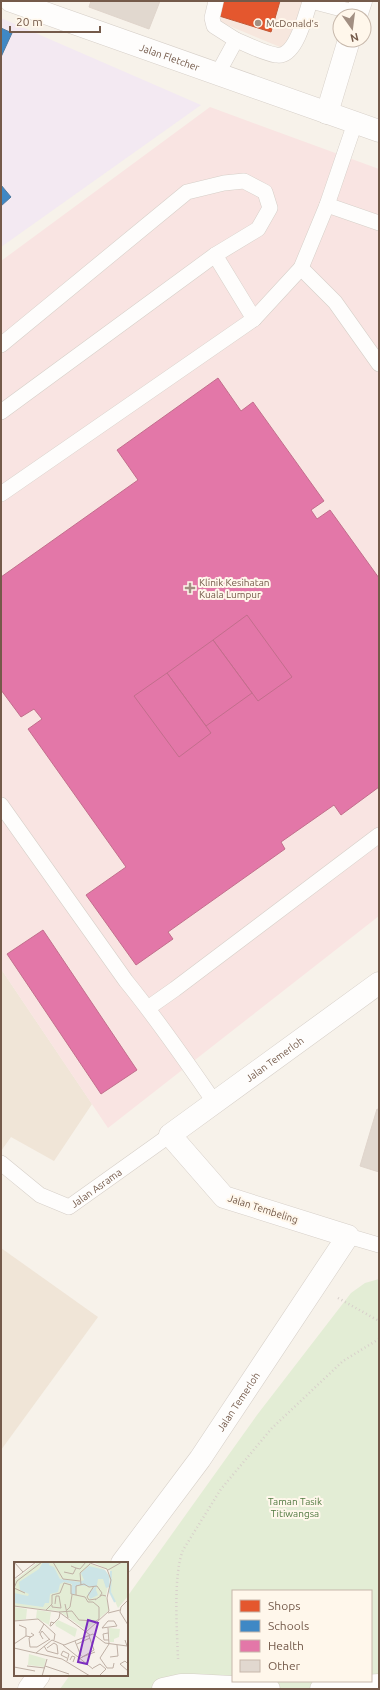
<svg xmlns="http://www.w3.org/2000/svg" width="380" height="1690" viewBox="0 0 380 1690" font-family="Ubuntu,sans-serif">
<style>
.residential{fill:#f0e5d7}
.commercial{fill:#f7e7de}
.education{fill:#f3e9f2}
.medical{fill:#f9e4e2}
.green{fill:#e3edd5;fill-rule:evenodd}
.shops{fill:#e4572e;stroke:#c25836}
.schools{fill:#3f88c5;stroke:#4f7aa0}
.health{fill:#e377a8;stroke:#c26e8c}
.building{fill:#e1d8cf;stroke:#e0d5cc}
.lines{fill:none;stroke-linecap:round;stroke-linejoin:round}
.service-casing{stroke:#d6cfc8;stroke-width:16}
.pedestrian-casing{stroke:#d6cfc8;stroke-width:23}
.minor-casing{stroke:#d6cfc8;stroke-width:23}
.tertiary-casing{stroke:#d6cfc8;stroke-width:23}
.path{stroke:#d8d0cb;stroke-width:2.5;stroke-dasharray:1 3;stroke-linecap:butt}
.service{stroke:#fefdfc;stroke-width:15}
.pedestrian{stroke:#fefdfc;stroke-width:22}
.minor{stroke:#fefdfc;stroke-width:22}
.tertiary{stroke:#fefdfc;stroke-width:22}
.poi-dot{fill:#a28f82;stroke:#fff7eb;stroke-width:1.5}
.labels{text-anchor:middle;dominant-baseline:central;stroke-width:4;stroke-linejoin:round;paint-order:stroke}
.poi-label{font-size:10px;fill:#745a4a;stroke:#fff7eb;text-anchor:start}
.street-label{font-size:10px;fill:#745a4a;stroke:#fff7eb}
.park-label{font-size:10px;fill:#527a42;stroke:#fff7eb}
.inset-river{fill:none;stroke:#cce4e6;stroke-width:2}
.inset-road{fill:none;stroke:#bfb0a5;stroke-width:1}
.view{fill:#7b2cbf;fill-opacity:0.15;stroke:#7b2cbf;stroke-width:2}
.inset-edge{fill:none;stroke:#745a4a;stroke-width:2}
</style>
<rect width="100%" height="100%" fill="#f7f2ea"/>
<g class="residential">
<path d="M1,969L92,1104L54,1161L11,1137L1,1151Z"/>
<path d="M1,1248L98,1317L1,1450Z"/>
</g>
<path class="commercial" d="M225,1H305L285,46L280,47L220,22Z"/>
<path class="education" d="M1,18L201,105L1,247Z"/>
<path class="medical" d="M210,107L379,169V916L108,1128L1,969V261Z"/>
<path class="green" d="M379,1279V1689H60L70,1675H127V1597L257,1415L351,1293L365,1283ZM233,1591H371V1681H233Z"/>
<path class="shops" d="M221,1H280L271,32L216,15Z"/>
<g class="schools">
<path d="M1,28L12,33L1,57Z"/>
<path d="M1,185L11,197L1,206Z"/>
</g>
<g class="health">
<path d="M218,378L241,411L253,402L324,501L311,510L317,519L330,510L379,578V787L341,815L334,805L281,842L285,849L168,932L173,939L136,965L86,895L126,867L28,729L42,719L34,709L21,717L1,690V577L138,480L117,450Z"/>
<path d="M247,615L292,677L258,701L213,640Z"/>
<path d="M213,640L252,693L206,726L167,673Z"/>
<path d="M167,673L211,733L179,757L134,696Z"/>
<path d="M43,930L137,1070L101,1094L7,954Z"/>
</g>
<g class="building">
<path d="M91,1H160L149,29L89,7Z"/>
<path d="M377,1109L379,1110V1172L360,1166Z"/>
</g>
<g class="lines">
<defs>
<g id="service">
<path d="M216,1L212,18L214,26L236,40L218,73"/>
<path d="M311,1L357,13"/>
<path d="M236,40C249,45 263,53 276,55C296,59 305,16 310,2"/>
<path d="M327,205L379,223"/>
<path d="M215,255L254,319"/>
<path d="M301,268L335,302L379,364"/>
<path d="M1,345L187,192L224,183L244,181L265,192L270,208L258,229L215,255L1,412"/>
<path d="M1,494L254,319L301,268L327,205L355,123"/>
<path d="M1,805L126,981C158,1020 186,1061 215,1103"/>
<path d="M148,1008L175,989L379,835"/>
<path id="s1" d="M1,1163L40,1195L69,1207L170,1135"/>
<path d="M348,1236L379,1245"/>
</g>
<g id="pedestrian">
<path d="M163,1689L181,1685H193L269,1689"/>
<path d="M321,1689L379,1685"/>
</g>
<g id="minor">
<path id="s2" d="M11,1L379,131"/>
<path d="M356,16L361,1"/>
<path d="M327,113L349,40"/>
</g>
<g id="tertiary">
<path id="s3" d="M122,1563L200,1459L348,1236L224,1197L170,1135L379,983"/>
<path d="M29,1689L39,1675"/>
</g>
</defs>
<use href="#service" class="service-casing"/>
<use href="#pedestrian" class="pedestrian-casing"/>
<use href="#minor" class="minor-casing"/>
<use href="#tertiary" class="tertiary-casing"/>
<g class="path">
<path d="M338,1298L379,1321"/>
<path d="M178,1659C177,1630 173,1575 183,1550L221,1489L272,1428L343,1361L379,1339"/>
</g>
<use href="#service" class="service"/>
<use href="#pedestrian" class="pedestrian"/>
<use href="#minor" class="minor"/>
<use href="#tertiary" class="tertiary"/>
</g>
<g class="poi-dot">
<circle cx="258" cy="23" r="4"/>
<path d="M188 582h4v4h4v4h-4v4h-4v-4h-4v-4h4z"/>
</g>
<g class="labels">
<g class="poi-label">
<text x="266" y="23">McDonald's</text>
<text x="199" y="582">Klinik Kesihatan<tspan x="199" dy="12">Kuala Lumpur</tspan></text>
</g>
<g class="street-label">
<text stroke="none"><textPath href="#s2" startOffset="168">Jalan Fletcher</textPath></text>
<text stroke="none"><textPath href="#s3" startOffset="739">Jalan Temerloh</textPath></text>
<text stroke="none"><textPath href="#s1" startOffset="115">Jalan Asrama</textPath></text>
<text transform="translate(263 1209) rotate(18)">Jalan Tembeling</text>
<text stroke="none"><textPath href="#s3" startOffset="199">Jalan Temerloh</textPath></text>
</g>
<g class="park-label">
<text x="295" y="1501">Taman Tasik<tspan x="295" dy="12">Titiwangsa</tspan></text>
</g>
</g>
<g transform="translate(14 1562)">
<rect width="114" height="114" fill="#f7f2ea"/>
<path d="M24,0H71L90,7L96,15L92,34L95,48L72,68L45,49L0,44V19ZM79,0H114V34L104,46L97,30V9ZM0,45L13,47L12,57L0,59ZM23,48L37,50L35,63L22,56ZM44,58L63,67L61,75L42,64L41,61ZM95,66L106,67L105,75L100,77V80H96ZM15,92L32,97L30,105L14,103Z" fill="#e3edd5"/>
<path d="M29,0H36L35,3L40,5L46,17L65,20L70,18L67,11L75,4L91,8L95,14V25L92,26L89,17H84L82,28L84,33L76,37L74,31L81,25L63,23L61,32H57L58,22L50,20L46,22L44,30L36,32L35,41H31L29,45L0,41V31L14,34L15,32L6,28L5,20L25,7Z" fill="#cce4e6"/>
<path class="inset-river" d="M97,9L96,30L101,40"/>
<path class="inset-road" d="M0,0L9,10M39,0L49,17L66,19M62,6L66,7L72,0M94,8L108,0M50,10L59,12L62,6L57,4M0,17L22,0M67,23L66,11L76,2M80,24L73,35L75,38L82,37M0,26L3,19L28,0M0,26L11,31M62,33V24L70,22L75,25L83,24L88,31L86,34M81,38L88,33L92,34M114,38L107,45L106,50L114,63M51,42L54,56M38,43V45L47,46L45,34H42L41,42M0,44L45,50L76,73M32,48L38,42V33L46,31L50,21L57,23V32L71,35L74,40H79L85,45V57L82,59L65,58L58,49L45,50M53,48L56,45L58,33M94,51L106,48M0,59L24,57L30,62L25,71M94,59H100L103,64L88,66ZM40,61L37,60L36,64H37L45,56L46,51M30,62L41,72L40,78M5,63L12,66V74M94,66L95,82L86,96L93,106H99L100,101M72,70L95,49L93,36L97,18L93,7L73,0M17,71L20,73L15,76L16,85H23L36,77M94,71L89,72L90,78H95M75,74L80,88M29,77L26,72L28,69L36,78M61,79L67,94M0,82L12,74L17,75M63,82L76,76M49,83L79,107M30,84L33,89L44,92L43,83M0,86L48,97L76,114M33,86L40,81L43,83M22,91L38,78L50,83L79,72L91,81L113,84L111,78M68,95L81,90M96,95L104,94L103,83M65,97L80,88M56,98L58,94L61,95L59,100M53,99L55,92L49,89L47,93L53,96M114,102L111,99L106,102L114,109M13,104L31,106M31,104L55,112M0,105L21,109M79,106L86,102L92,107L85,114M28,114L33,97"/>
<path class="view" d="M74,58L84,61L73,102L64,100Z"/>
<rect width="114" height="114" class="inset-edge"/>
</g>
<rect width="380" height="1690" fill="none" stroke="#745a4a" stroke-width="4"/>
<rect x="232" y="1590" width="140" height="92" fill="#fff7eb" stroke="#c7b8ab"/>
<rect x="240" y="1600" width="20" height="12" fill="#e4572e" stroke="#c7b8ab"/>
<text x="268" y="1610" font-size="12" fill="#745a4a">Shops</text>
<rect x="240" y="1620" width="20" height="12" fill="#3f88c5" stroke="#c7b8ab"/>
<text x="268" y="1630" font-size="12" fill="#745a4a">Schools</text>
<rect x="240" y="1640" width="20" height="12" fill="#e377a8" stroke="#c7b8ab"/>
<text x="268" y="1650" font-size="12" fill="#745a4a">Health</text>
<rect x="240" y="1660" width="20" height="12" fill="#e1d8cf" stroke="#c7b8ab"/>
<text x="268" y="1670" font-size="12" fill="#745a4a">Other</text>
<g transform="translate(352 28) rotate(166)"><circle r="19" fill="#fff7eb" stroke="#c7b8ab"/>
<path d="M0-3L7 15L0 10L-7 15Z" fill="#a28f82"/>
<text y="-6" font-size="11" font-weight="bold" text-anchor="middle" fill="#745a4a">N</text>
</g>
<path d="M10 26v6h90v-6" fill="none" stroke="#745a4a" stroke-width="2"/>
<text x="16" y="26" font-size="12" fill="#745a4a" stroke="#fff7eb" stroke-width="3" paint-order="stroke">20 m</text>
</svg>
